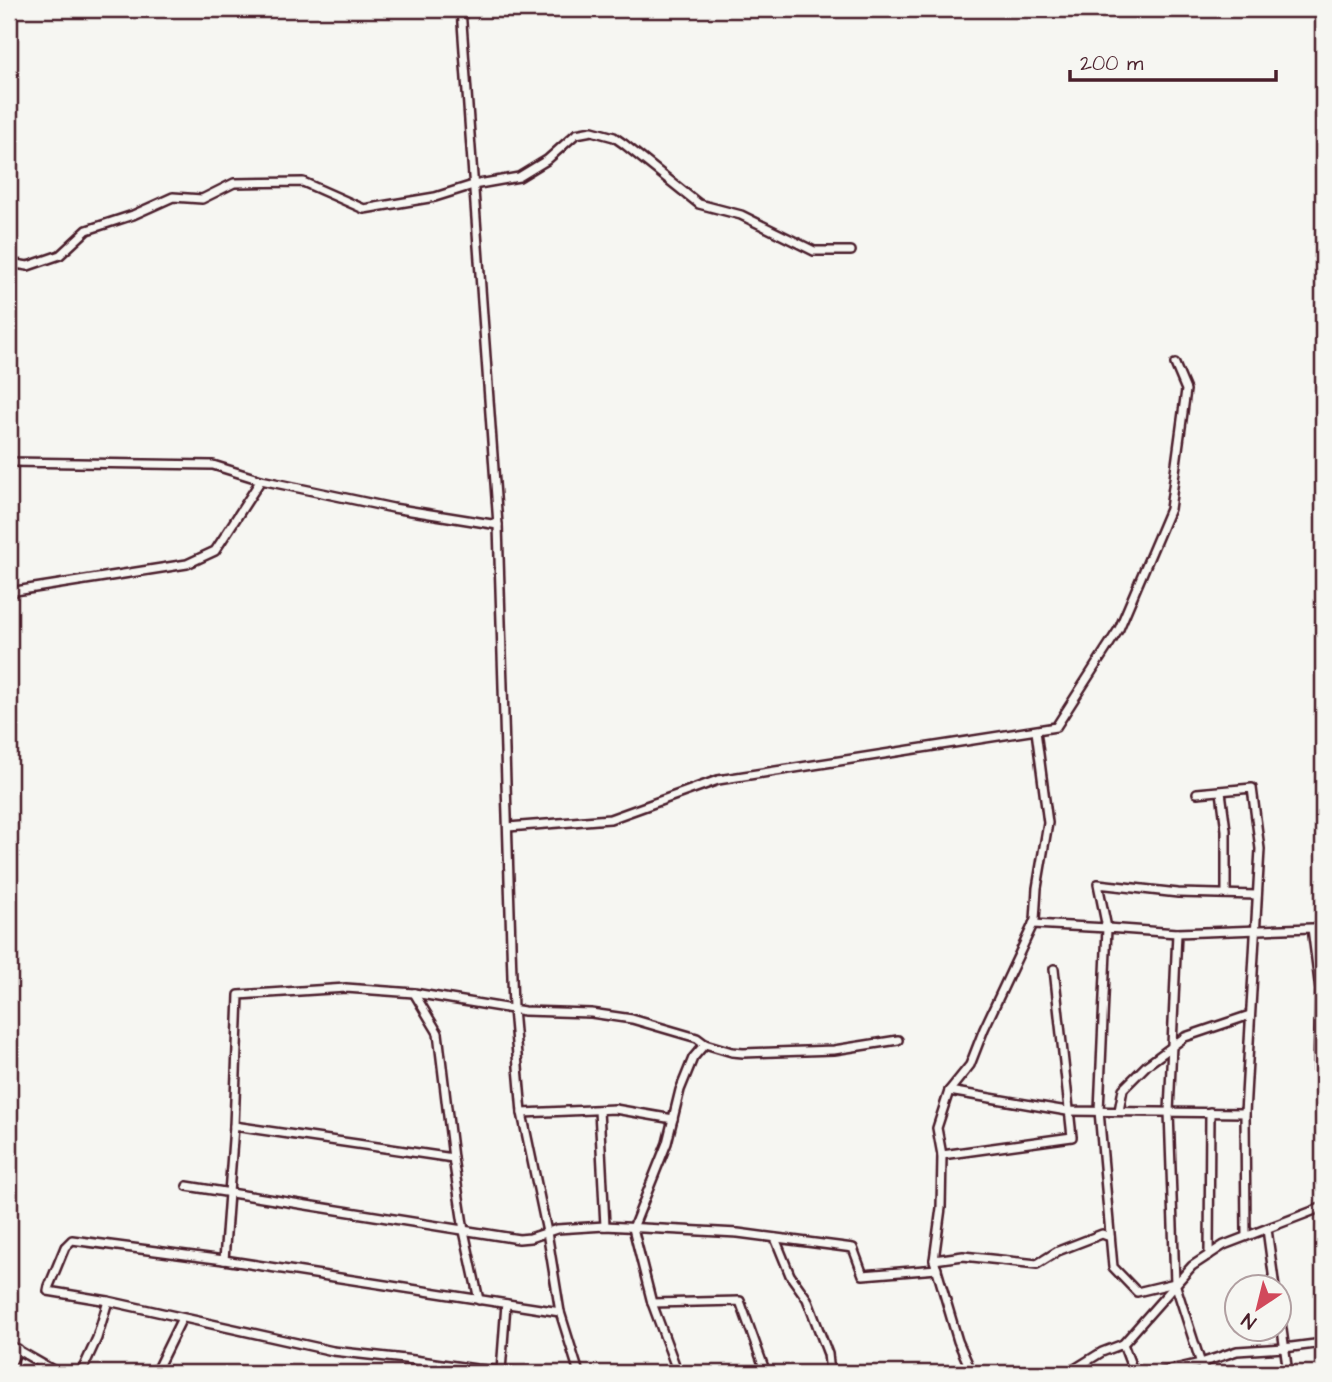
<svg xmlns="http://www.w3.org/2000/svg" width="1332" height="1382" viewBox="0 0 1332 1382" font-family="'Architects Daughter',sans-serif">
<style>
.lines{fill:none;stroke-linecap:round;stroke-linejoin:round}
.minor-casing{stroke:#4a1f2b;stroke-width:12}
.minor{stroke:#f6f6f2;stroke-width:7}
</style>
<rect width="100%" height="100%" fill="#f6f6f2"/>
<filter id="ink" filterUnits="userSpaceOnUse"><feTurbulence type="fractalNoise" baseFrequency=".0143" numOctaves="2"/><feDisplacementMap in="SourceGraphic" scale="14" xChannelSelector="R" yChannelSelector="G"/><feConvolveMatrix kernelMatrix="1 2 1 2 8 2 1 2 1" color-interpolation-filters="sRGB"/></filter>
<g filter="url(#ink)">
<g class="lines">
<defs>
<g id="minor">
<path d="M461,9L498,525L513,1009L522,1113L547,1232L560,1312L579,1373"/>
<path d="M9,263L28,266L60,255L87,230L133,215L173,197L202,199L234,183L303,182L364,209L435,197L473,185L519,177L547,160L576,134L592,131L614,137L624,144L699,204L741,215L814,251H851"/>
<path d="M9,462L213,465L261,480L393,508L498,525"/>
<path d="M9,592L187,564L215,551L261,480"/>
<path d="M1221,792L1226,830V894"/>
<path d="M1197,793L1252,788L1260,849L1245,1113"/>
<path d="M508,827L610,819L718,780L1056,727L1119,629L1170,509L1186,390L1175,364"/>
<path d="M1033,924L1107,928L1098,884L1178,893L1257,895"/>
<path d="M1177,933L1169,1112L1175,1283L1204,1373"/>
<path d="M414,993L438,1033L453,1158"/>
<path d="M949,1091L1067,1111L1245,1113L1246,1236"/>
<path d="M599,1110L605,1226"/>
<path d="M1119,1111L1123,1089L1147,1065L1185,1037L1250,1015"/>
<path d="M522,1113L615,1109L673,1119"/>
<path d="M234,1126L239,995L346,988L414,993L524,1011L591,1013L632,1019L697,1038L705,1044L732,1052L743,1053L834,1050L898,1040"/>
<path d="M942,1155L1072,1137L1054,969"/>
<path d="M187,1186L519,1239L530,1238L557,1229L605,1226L738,1233L853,1248L863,1275L937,1269"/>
<path d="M1267,1229L1275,1288"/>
<path d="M775,1238L790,1275L807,1299L828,1354L830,1373"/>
<path d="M1209,1255L1210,1112"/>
<path d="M224,1260L234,1126L453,1158L464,1231L479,1300"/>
<path d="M934,1260L963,1256L1037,1264L1058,1251L1102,1234L1110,1237"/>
<path d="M1175,1283L1137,1292L1113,1267L1099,1111L1107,928L1177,933L1312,928L1320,990L1318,1072L1323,1133"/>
<path d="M652,1303L740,1301L766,1373"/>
<path d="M1280,1315L1288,1373"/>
<path d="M9,1345L58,1373"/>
<path d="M9,1367L18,1349"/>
<path d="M158,1367L182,1318"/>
<path d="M501,1371L506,1304"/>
<path d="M81,1373L97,1338L108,1301"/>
<path d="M156,1373L158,1367L168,1373"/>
<path d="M530,1373L476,1369L414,1360L333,1351L108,1301L48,1291L49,1286L65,1247L72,1240L224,1260L560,1312"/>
<path d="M678,1373L652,1303L633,1228L667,1143L680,1090L693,1058L705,1044"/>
<path d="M972,1373L958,1341L934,1260L941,1208L942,1155L937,1128L949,1091L970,1065L984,1029L1035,920L1037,888L1048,823L1036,731"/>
<path d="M1068,1373L1102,1352L1123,1344"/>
<path d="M1134,1373L1123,1344L1192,1266L1224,1245L1323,1207"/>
<path d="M1157,1373L1201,1363L1237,1351L1284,1348L1323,1343"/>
</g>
</defs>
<use href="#minor" class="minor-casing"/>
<use href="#minor" class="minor"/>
</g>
</g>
<rect width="1332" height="1382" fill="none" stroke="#f6f6f2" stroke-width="35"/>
<rect x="18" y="18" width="1297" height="1347" fill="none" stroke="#4a1f2b" stroke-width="2.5" filter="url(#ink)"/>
<g transform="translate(1258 1308) rotate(215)"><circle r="33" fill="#f6f6f2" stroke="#b1a0a2" stroke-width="2"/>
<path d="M0-5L12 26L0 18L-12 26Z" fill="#d1495b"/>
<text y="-10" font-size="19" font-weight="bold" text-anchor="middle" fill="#4a1f2b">N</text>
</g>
<path d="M1070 70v10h206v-10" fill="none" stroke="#4a1f2b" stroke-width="3.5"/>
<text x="1080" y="70" font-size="21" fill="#4a1f2b" stroke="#f6f6f2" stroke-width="5" paint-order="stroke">200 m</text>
</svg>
